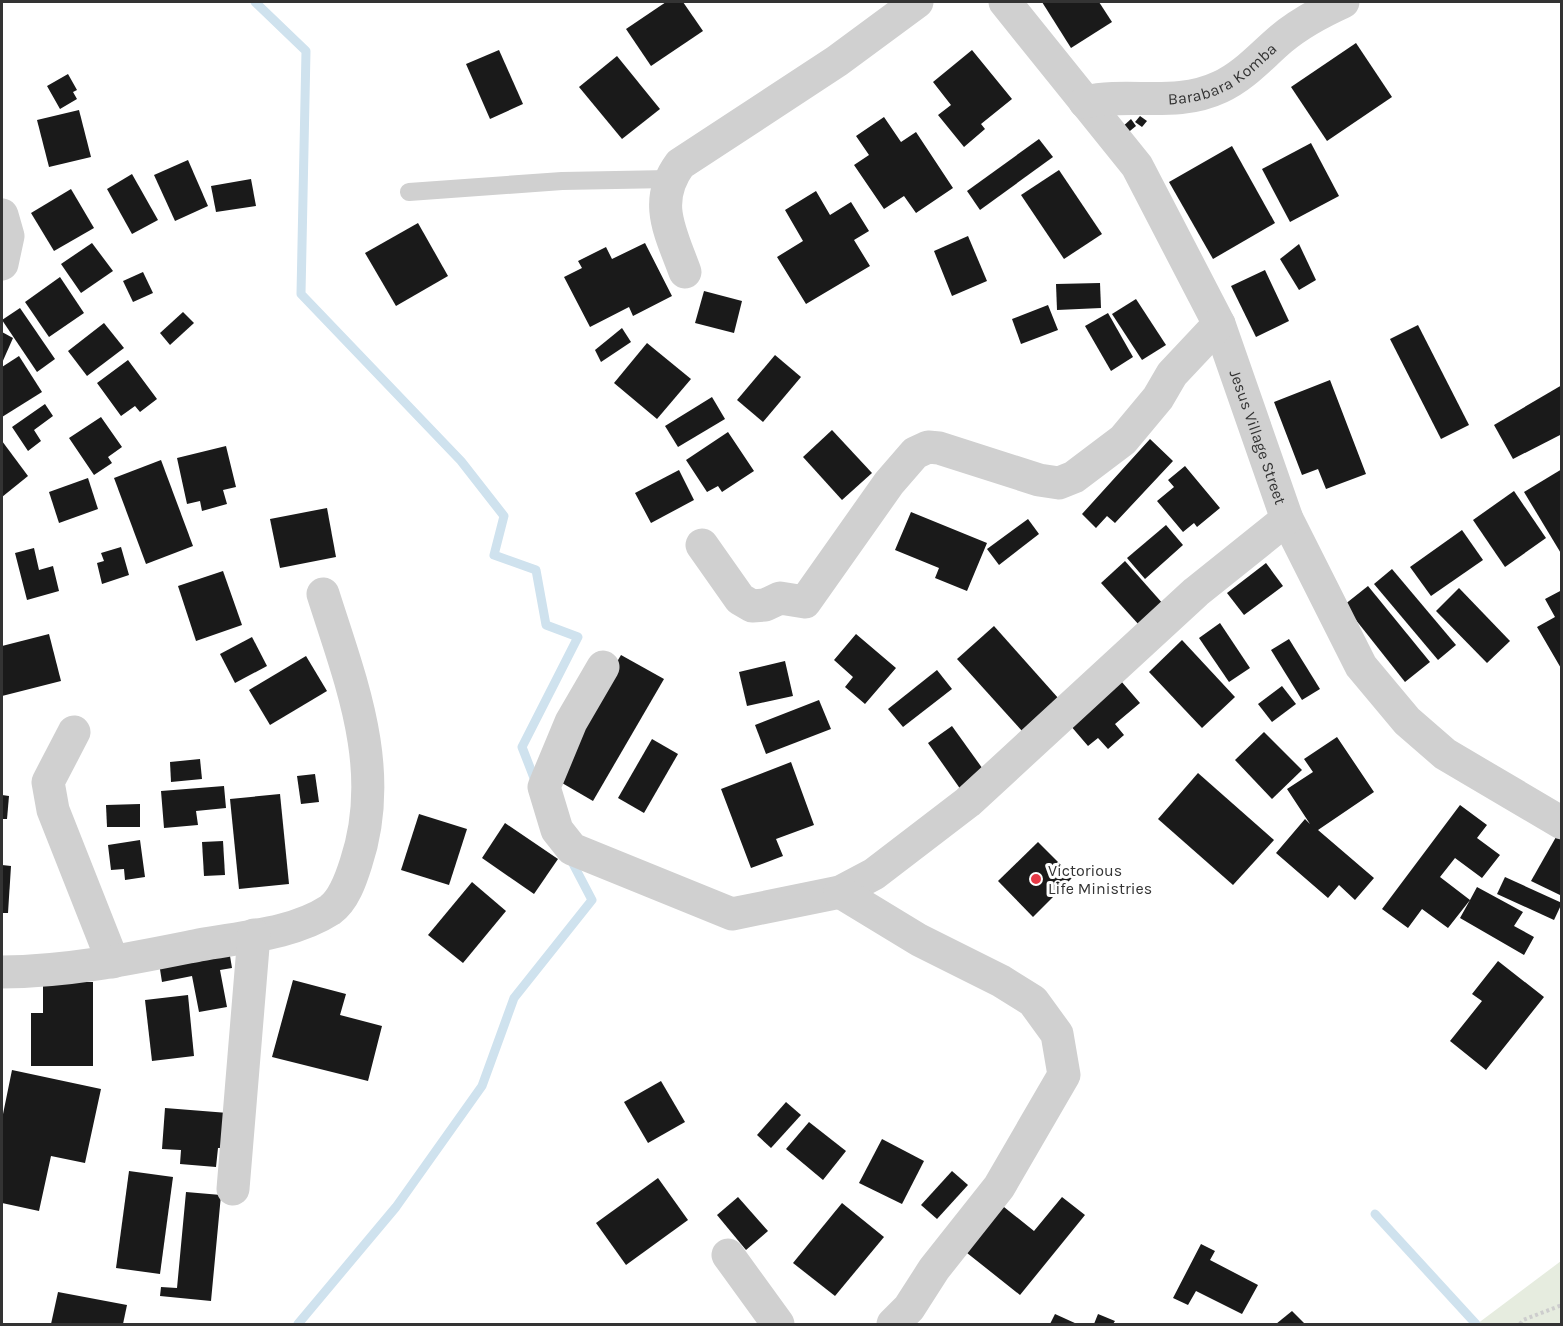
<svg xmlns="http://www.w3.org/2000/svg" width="1563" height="1326" viewBox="0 0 1563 1326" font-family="Karla,sans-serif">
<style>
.green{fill:#e6ecdf}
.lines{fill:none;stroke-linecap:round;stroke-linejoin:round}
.stream{stroke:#cfe2ee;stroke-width:9}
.building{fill:#1a1a1a}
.path{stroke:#cdcdcd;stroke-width:4;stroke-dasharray:3 3;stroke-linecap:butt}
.service{stroke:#d0d0d0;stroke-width:18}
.minor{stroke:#d0d0d0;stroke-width:33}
.poi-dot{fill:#e63946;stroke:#fff;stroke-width:2}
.labels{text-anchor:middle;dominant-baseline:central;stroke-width:6;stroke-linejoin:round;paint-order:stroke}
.street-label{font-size:16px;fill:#333;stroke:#fff}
.poi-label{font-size:16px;fill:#333;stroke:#fff;text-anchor:start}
</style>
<rect width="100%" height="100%" fill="#fff"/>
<path class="green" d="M1561,1261V1324H1477Z"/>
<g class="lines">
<g class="stream">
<path d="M255,2L306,51L301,294L461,461L504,516L494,555L536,570L546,625L578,637L522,747L536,783"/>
<path d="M1375,1214L1476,1324"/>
<path d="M298,1324L396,1207L482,1086L514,998L592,900L570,858"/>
</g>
</g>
<g class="building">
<path d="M666,2H683L703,31L651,66L626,29Z"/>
<path d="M1042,2H1099L1112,22L1071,48Z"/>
<path d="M1356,43L1392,97L1327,141L1291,87Z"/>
<path d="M499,50L523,104L490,119L466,64Z"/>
<path d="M972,50L1012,99L981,124L985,129L964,147L938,115L951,105L933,82Z"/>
<path d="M617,56L660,109L622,139L579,87Z"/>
<path d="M68,74L77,90L73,92L77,99L60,109L47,86Z"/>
<path d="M79,110L91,157L49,167L37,120Z"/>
<path d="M1140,116L1147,121L1142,127L1135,122Z"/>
<path d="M884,117L901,142L916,132L953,188L916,213L904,196L884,209L854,165L869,155L856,136Z"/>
<path d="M1131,119L1136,126L1125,135L1120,129Z"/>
<path d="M1039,139L1053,157L980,210L967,191Z"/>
<path d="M1311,143L1339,196L1290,222L1262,169Z"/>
<path d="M1232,146L1275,223L1213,259L1169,182Z"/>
<path d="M188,160L208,206L175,221L154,175Z"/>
<path d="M1059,170L1102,234L1064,259L1021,195Z"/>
<path d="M132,174L158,220L132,234L107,189Z"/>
<path d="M251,179L256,206L216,212L211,186Z"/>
<path d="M71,189L94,228L54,251L31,213Z"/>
<path d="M816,191L830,215L851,202L869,231L854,240L870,266L806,304L777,257L803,241L785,210Z"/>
<path d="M418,223L448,276L396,306L365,253Z"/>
<path d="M968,236L987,281L952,296L934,251Z"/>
<path d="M92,243L113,271L81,293L61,264Z"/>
<path d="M645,243L672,296L633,316L629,307L590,327L564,277L582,268L578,261L606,247L612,259Z"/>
<path d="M1299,244L1316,280L1299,290L1280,259Z"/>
<path d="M1265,270L1289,321L1256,337L1231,286Z"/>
<path d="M143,272L153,293L133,302L123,281Z"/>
<path d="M60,277L84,313L49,337L25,302Z"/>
<path d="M1100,283L1101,308L1057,310L1056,284Z"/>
<path d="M704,291L742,301L734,333L695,323Z"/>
<path d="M1136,299L1166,345L1142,360L1112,314Z"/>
<path d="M1048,305L1058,330L1021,344L1012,319Z"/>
<path d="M20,308L55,359L37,372L2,320Z"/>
<path d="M183,312L194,323L170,345L160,333Z"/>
<path d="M1108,313L1133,357L1111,371L1085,326Z"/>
<path d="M104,323L124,348L87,376L68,351Z"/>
<path d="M1418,325L1469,425L1441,439L1390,339Z"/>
<path d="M622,328L631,342L601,362L595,350Z"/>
<path d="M2,332L13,338L2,363Z"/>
<path d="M647,343L691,379L657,419L614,383Z"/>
<path d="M775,355L801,377L763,422L737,400Z"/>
<path d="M19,356L42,392L2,417V367Z"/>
<path d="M128,360L157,399L140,412L135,406L121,416L97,383Z"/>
<path d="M1330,380L1366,474L1326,489L1318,469L1302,475L1274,402Z"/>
<path d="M1562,385V434L1513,459L1494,425Z"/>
<path d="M712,397L725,419L678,447L665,426Z"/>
<path d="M45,404L53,416L34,430L41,441L28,451L12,427Z"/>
<path d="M101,417L122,447L108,457L112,463L94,475L69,438Z"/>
<path d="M832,430L872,473L842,500L803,457Z"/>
<path d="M728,432L754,471L722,492L718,486L707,492L686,460Z"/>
<path d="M1150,439L1173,461L1115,523L1107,516L1096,528L1082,514Z"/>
<path d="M2,441L28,476L2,497Z"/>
<path d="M226,446L236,487L223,490L227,504L202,511L200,501L187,504L177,458Z"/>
<path d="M161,460L193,546L146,564L114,478Z"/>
<path d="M1185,466L1220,508L1197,527L1194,523L1183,532L1157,501L1174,487L1168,480Z"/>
<path d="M1562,469V555L1524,492Z"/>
<path d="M679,470L694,500L651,523L635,493Z"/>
<path d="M88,478L98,509L59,523L49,492Z"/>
<path d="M1514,491L1546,538L1505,567L1473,520Z"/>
<path d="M327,508L336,557L280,568L270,519Z"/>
<path d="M911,512L987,543L967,591L935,578L939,568L895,550Z"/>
<path d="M1028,519L1039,534L999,565L987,549Z"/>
<path d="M1166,525L1183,545L1145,579L1127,558Z"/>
<path d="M1462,530L1483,560L1431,596L1410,567Z"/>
<path d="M121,547L129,575L102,584L97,563L104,561L101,553Z"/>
<path d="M34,548L39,570L53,566L59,591L27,600L15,553Z"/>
<path d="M1125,561L1164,605L1140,626L1101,583Z"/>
<path d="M1266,563L1283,586L1244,615L1227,593Z"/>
<path d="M1392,569L1456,645L1438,660L1374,584Z"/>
<path d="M223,571L242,625L196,641L178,586Z"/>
<path d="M1368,586L1430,662L1405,682L1344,605Z"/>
<path d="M1459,588L1510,641L1487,663L1436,611Z"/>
<path d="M1562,590V670L1537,627L1555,617L1545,599Z"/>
<path d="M1220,623L1250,668L1229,682L1199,638Z"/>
<path d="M994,626L1059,699L1022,731L957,659Z"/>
<path d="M49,634L61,681L2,696V646Z"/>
<path d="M856,634L896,668L865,704L845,687L853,677L834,660Z"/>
<path d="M252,637L267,666L235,683L220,654Z"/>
<path d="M1289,639L1320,689L1302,700L1271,650Z"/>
<path d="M1182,640L1235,697L1202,728L1149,672Z"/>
<path d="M621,655L664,679L593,801L550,776Z"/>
<path d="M306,656L327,691L270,725L249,690Z"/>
<path d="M785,661L793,696L747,706L739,672Z"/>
<path d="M937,670L952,689L903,727L888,709Z"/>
<path d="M1121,681L1140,703L1115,724L1124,735L1108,749L1098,738L1088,746L1070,725Z"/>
<path d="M1282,686L1296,704L1272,722L1258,704Z"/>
<path d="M819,700L831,729L766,754L755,725Z"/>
<path d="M952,726L985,772L961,790L928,743Z"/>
<path d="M1264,732L1302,770L1272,799L1235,760Z"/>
<path d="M1337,737L1374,792L1318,830L1374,878L1355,900L1339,885L1328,898L1276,853L1305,819L1310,824L1287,789L1313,772L1304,759Z"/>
<path d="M652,739L678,754L644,813L618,798Z"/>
<path d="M200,759L202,779L171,782L170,762Z"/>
<path d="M791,762L814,825L776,839L783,856L751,868L721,789Z"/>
<path d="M1198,773L1274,840L1233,885L1158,819Z"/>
<path d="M315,774L319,802L301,804L297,776Z"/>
<path d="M224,786L226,808L196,811L198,825L164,828L161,791Z"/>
<path d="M280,794L289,884L239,889L230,799Z"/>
<path d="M2,795L9,796L7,819H2Z"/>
<path d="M140,804V827H107L106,805Z"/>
<path d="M1460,805L1487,825L1477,838L1500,855L1482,878L1455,858L1440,877L1470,900L1477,887L1523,912L1514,926L1534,937L1524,955L1460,918L1470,900L1448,928L1422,909L1408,928L1382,909Z"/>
<path d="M419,814L467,829L449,885L401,870Z"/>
<path d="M505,823L558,859L534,894L482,858Z"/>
<path d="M1560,830L1562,831V896L1531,881Z"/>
<path d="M140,840L145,877L125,880L124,869L111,870L108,845Z"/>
<path d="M223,841L225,875L204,876L202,842Z"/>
<path d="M1038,842L1073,877L1033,917L998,881Z"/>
<path d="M2,865L11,866L8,913H2Z"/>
<path d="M1505,877L1562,903L1554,920L1497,894Z"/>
<path d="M472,882L506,911L463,963L428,935Z"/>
<path d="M229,950L232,968L220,970L227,1007L199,1012L192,976L162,982L159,963Z"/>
<path d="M1498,961L1544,997L1486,1070L1450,1041L1482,1001L1472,994Z"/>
<path d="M293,980L346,994L340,1015L382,1026L368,1081L272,1057Z"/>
<path d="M43,982H93V1066H31V1013H43Z"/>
<path d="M188,995L194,1056L152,1061L145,1000Z"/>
<path d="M12,1070L101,1089L85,1163L51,1156L39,1211L2,1203V1119Z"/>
<path d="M661,1081L685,1122L648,1143L624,1102Z"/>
<path d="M786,1102L801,1115L771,1148L757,1135Z"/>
<path d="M165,1108L228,1113L225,1148H218L216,1167L180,1164L181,1150L162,1149Z"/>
<path d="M809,1122L846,1151L823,1180L786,1149Z"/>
<path d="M882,1139L924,1161L902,1204L859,1183Z"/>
<path d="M129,1171L173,1177L160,1274L116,1268Z"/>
<path d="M952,1171L968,1185L937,1219L921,1205Z"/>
<path d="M658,1178L688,1220L626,1265L596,1223Z"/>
<path d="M186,1192L221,1195L211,1301L160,1296L161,1287L177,1288Z"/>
<path d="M738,1197L768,1231L746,1250L717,1215Z"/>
<path d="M1062,1197L1085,1215L1020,1295L962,1249L999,1203L1034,1231Z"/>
<path d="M842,1203L884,1237L835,1296L793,1263Z"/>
<path d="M1201,1244L1215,1251L1210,1260L1258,1285L1242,1314L1196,1291L1188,1305L1173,1298Z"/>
<path d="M58,1292L127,1305L123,1324H51Z"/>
<path d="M1292,1311L1305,1324H1276Z"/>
<path d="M1055,1314L1077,1324H1050Z"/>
<path d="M1098,1314L1115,1321L1113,1324H1094Z"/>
</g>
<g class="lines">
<path class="path" d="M1520,1324L1523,1320L1562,1305"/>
<path class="service" d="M409,192L562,181L669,179"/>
<g class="minor">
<path id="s1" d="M1005,2L1137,166L1219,324L1287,519L1361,666L1407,721L1445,754L1562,823"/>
<path id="s2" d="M1085,102C1130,92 1176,108 1220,87C1244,76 1261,56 1281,39C1300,23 1321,12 1343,2"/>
<path d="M2,215L8,236L2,264"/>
<path d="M685,272C671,233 652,202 680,164L837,61L917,2"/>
<path d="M702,545L740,599L752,606L765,605L780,598L805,602L889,483L915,453L928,447L939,448L1039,480L1059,483L1074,477L1123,440L1158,398L1172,374L1219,324"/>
<path d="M603,667L571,722L544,787L557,830L572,849L732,914L840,892L874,874L968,802L1196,592L1287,519"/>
<path d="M74,732L48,782L53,810L113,962"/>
<path d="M840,892L919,940L1001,981L1033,1001L1057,1034L1064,1075L999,1187L934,1269L909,1308L893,1324"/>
<path d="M2,972C68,972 134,958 199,945C242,937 293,934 330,910C344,900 351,879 356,863C387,770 351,682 323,594"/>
<path d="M233,1189L254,935"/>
<path d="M728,1255L778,1324"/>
</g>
</g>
<circle class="poi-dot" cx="1036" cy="879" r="6"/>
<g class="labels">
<g class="street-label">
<text stroke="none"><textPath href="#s2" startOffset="144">Barabara Komba</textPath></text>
<text stroke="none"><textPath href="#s1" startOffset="508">Jesus Village Street</textPath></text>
</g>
<g class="poi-label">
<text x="1048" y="870">Victorious<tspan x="1048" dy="18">Life Ministries</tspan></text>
</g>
</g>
<rect width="1563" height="1326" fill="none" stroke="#333333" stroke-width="6"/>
</svg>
